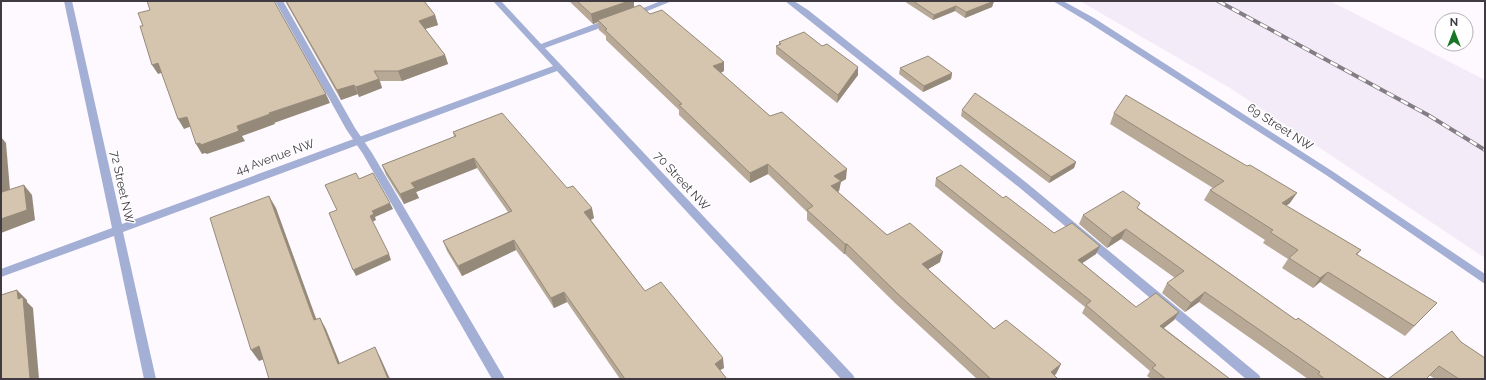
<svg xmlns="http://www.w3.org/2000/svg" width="1486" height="380" viewBox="0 0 1486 380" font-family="Raleway,sans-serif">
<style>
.built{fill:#f3ebf7}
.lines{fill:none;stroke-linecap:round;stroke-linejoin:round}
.lane{fill:#a4afd6;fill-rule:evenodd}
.street{fill:#a4afd6;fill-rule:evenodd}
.rail-casing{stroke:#837e85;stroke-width:4}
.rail{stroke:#fff;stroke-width:2.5;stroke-dasharray:8;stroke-linecap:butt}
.wall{fill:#b7a996}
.shaded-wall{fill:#958a7a}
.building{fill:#d5c5ae;stroke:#958a7a}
.labels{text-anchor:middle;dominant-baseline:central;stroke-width:3;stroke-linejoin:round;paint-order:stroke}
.street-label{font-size:12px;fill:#403a43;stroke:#fff}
</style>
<rect width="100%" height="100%" fill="#fdf9fe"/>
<path class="built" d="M1080,1H1330L1485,80V258L1230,88Z"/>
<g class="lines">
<g class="lane">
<path d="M275,1H283L355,128L372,153L505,379H492L363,154L346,129Z"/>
<path d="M785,1H794L808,10L1028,184L1259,375L1261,379H1246L1020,188Z"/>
</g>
<g class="street">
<path d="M64,1H72L122,224L553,66L493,1H501L541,44L608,19H614V23L545,48L853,375L855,379H841L557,71L123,232L156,379H144L114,236L1,277V269L112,228Z"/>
<path d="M661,1H672L635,16H632L628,14Z"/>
<path d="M1053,1H1063L1094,18L1332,171L1485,274V284L1326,175L1088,22Z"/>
</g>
<defs>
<path id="rail" d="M1218,1L1428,115L1485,150"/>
</defs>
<use href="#rail" class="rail-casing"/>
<use href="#rail" class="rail"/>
</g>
<g class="wall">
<path d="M285,1H424L435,15L438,25L425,29L445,55L448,64L402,81H380L382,88L359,97L358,94L341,100Z"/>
<path d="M569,1H634V7L650,14L724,71L721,73L770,116L846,179L840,182L839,191L838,192L887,235L940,262L928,269L994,329L1061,364L1056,374L1054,376L1058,379H977L895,303L845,254H844L807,220V212L768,174L750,183L679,115V110L606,40V36L599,30L598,22L593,24Z"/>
<path d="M904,1H994L992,7L965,18L955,11L933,20Z"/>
<path d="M779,42L858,75L837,103L776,54V46L779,45Z"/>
<path d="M900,68L952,73L951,79L923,92L899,74Z"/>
<path d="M962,110L1076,162L1074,168L1049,183L961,116Z"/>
<path d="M1114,113L1290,203L1286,206L1361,250L1357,255L1427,313L1405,336L1320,282L1313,288L1282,268L1288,259L1263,243L1265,240L1204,200L1210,190L1213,188L1110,124Z"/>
<path d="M453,132L567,188L594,218L591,220L645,291L724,368L720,370L727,379H620L567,302L554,308L516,250L462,276L447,251L443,241L508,212L477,168L416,192L419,198L404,204L386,175L382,165L454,137Z"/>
<path d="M936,178L1003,198L1054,233L1096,254L1082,263L1136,307L1179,312L1174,320L1164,328L1230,379H1151L1147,376L1150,371L1082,313L1085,307L935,186Z"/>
<path d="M1138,208L1296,320L1387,379H1308L1199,302L1185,312L1162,293L1167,283L1175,278L1121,239L1107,248L1079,224L1083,215Z"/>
<path d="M1452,331L1485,379H1435L1429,375Z"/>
</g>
<g class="shaded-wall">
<path d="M629,1H634V9L598,20V22L593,24L591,14Z"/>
<path d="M994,1L992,7L965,18L966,12Z"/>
<path d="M956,6L955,11L933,20L934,15Z"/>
<path d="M435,15L438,25L422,30L419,21Z"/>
<path d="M445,55L448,64L402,81L398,71Z"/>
<path d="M724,62V71L713,76V66Z"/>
<path d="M158,63L164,72L158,74L152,65Z"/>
<path d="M858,67V75L837,103L838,95Z"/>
<path d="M952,73L951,79L923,92L924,86Z"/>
<path d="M379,79L382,88L359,97L356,87Z"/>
<path d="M354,85L358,94L341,100L337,90Z"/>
<path d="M326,94L330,103L274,123L269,113Z"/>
<path d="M270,114L275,124L242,136L245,141L207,154L205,153L202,154L196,144L237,126Z"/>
<path d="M187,117L192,126L184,129L178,119Z"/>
<path d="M1,137L6,143L11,202L2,192L1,178Z"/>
<path d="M474,158L477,168L416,192L419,198L404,204L400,194L411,183Z"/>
<path d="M1076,162L1074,168L1049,183L1051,177Z"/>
<path d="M768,164V174L750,183V173Z"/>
<path d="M847,169L846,179L841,182L839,191L830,196L831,186L834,176Z"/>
<path d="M24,185L32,195L35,220L1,233V219Z"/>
<path d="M1297,193L1290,203L1275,214L1282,203Z"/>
<path d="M269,196L276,208L321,332L314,320Z"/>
<path d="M390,203L393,209L375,217L376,220L372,222L370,216L372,211Z"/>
<path d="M592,208L594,218L586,222L584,212Z"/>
<path d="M1126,229L1121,239L1107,248L1112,238Z"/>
<path d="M514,240L516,250L462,276L458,266Z"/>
<path d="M845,244H847L845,254H844Z"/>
<path d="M1100,246L1096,254L1075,268L1078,260Z"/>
<path d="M943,252L940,262L920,274L922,264Z"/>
<path d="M389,254L391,260L356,276L353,270Z"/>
<path d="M1328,272L1320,282L1313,288L1320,278Z"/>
<path d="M17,290L27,300V302L33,308L39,379H30L18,299Z"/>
<path d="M564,292L567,302L554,308L551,298Z"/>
<path d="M1205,292L1199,302L1185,312L1191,303Z"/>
<path d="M1179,312L1174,320L1156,334L1160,326Z"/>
<path d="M320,318L326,329L345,376L338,364Z"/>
<path d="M259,346L267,358L259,361L251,350Z"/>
<path d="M375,347L381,359L390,379H388Z"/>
<path d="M723,358L724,368L715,373V364Z"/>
<path d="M1061,364L1056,374L1050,379L1051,372Z"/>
</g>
<g class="building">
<path d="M147,1H274L326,94L269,113L270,114L237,126L239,131L201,145L200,143L196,144L187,117L178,119L158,63L152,65L140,26H143L138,13L150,10Z"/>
<path d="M286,1H424L435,15L419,21L445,55L398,71H374L379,79L356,87L354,85L337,90Z"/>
<path d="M577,1H629L591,14Z"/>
<path d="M913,1H994L966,12L956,6L934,15Z"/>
<path d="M640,5L650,14L662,10L724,62L713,66L770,116L782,112L847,169L834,176L841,181L831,186L887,235L910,223L943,252L922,264L994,329L1006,320L1061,364L1051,372L1058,379H991L897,293L847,244H845L807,210L813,206L768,164L750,173L679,105L682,104L605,30L607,29L598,20Z"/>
<path d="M804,32L822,46L827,44L858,67L838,95L776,46L781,44L779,42Z"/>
<path d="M928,56L952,73L924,86L900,68Z"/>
<path d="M975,93L1076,162L1051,177L962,110Z"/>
<path d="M1126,95L1247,166L1250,165L1297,193L1282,203L1361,250L1356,254L1437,303L1414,326L1328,272L1320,278L1289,258L1298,250L1270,232L1273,230L1210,190L1224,181L1114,113Z"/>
<path d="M502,113L567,188L573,186L592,208L584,212L645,291L661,282L723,358L715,364L727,379H625L564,292L551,298L514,240L458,266L443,241L512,211L474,158L411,183L415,188L400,194L382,165L456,136L453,132Z"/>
<path d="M961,165L1003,198L1006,196L1054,233L1072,223L1100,246L1078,260L1136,307L1156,293L1179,312L1160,326L1230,379H1166L1152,368L1156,365L1086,305L1091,301L936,178Z"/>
<path d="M356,173L359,179L373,173L390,203L372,211L374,214L370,216L389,254L353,270L329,213L337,210L325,185Z"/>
<path d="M1,178L2,192L24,185L27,210L1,219Z"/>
<path d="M1123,191L1140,203L1137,208L1296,320L1298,318L1387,379H1325L1318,374L1320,372L1205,292L1191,303L1167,283L1184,271L1126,229L1112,238L1083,215Z"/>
<path d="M269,196L314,320L320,318L338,364L375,347L388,379H269L259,346L251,350L210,218Z"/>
<path d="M17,290L18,299L23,297L30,379H1V295Z"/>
<path d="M1452,331L1461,342L1485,358V379H1459L1439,366L1426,379H1388Z"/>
</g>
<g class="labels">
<g class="street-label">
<text transform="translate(1280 127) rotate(33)">69 Street NW</text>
<text transform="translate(275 157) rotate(-20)">44 Avenue NW</text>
<text transform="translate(682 181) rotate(47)">70 Street NW</text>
<text transform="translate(122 187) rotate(78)">72 Street NW</text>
</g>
</g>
<rect width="1486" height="380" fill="none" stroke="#403a43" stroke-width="4"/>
<g transform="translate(1454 32)"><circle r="19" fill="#ffffff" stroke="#b3b0b4"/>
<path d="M0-3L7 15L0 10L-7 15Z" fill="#177626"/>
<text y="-6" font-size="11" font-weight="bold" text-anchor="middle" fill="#403a43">N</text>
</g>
</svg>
